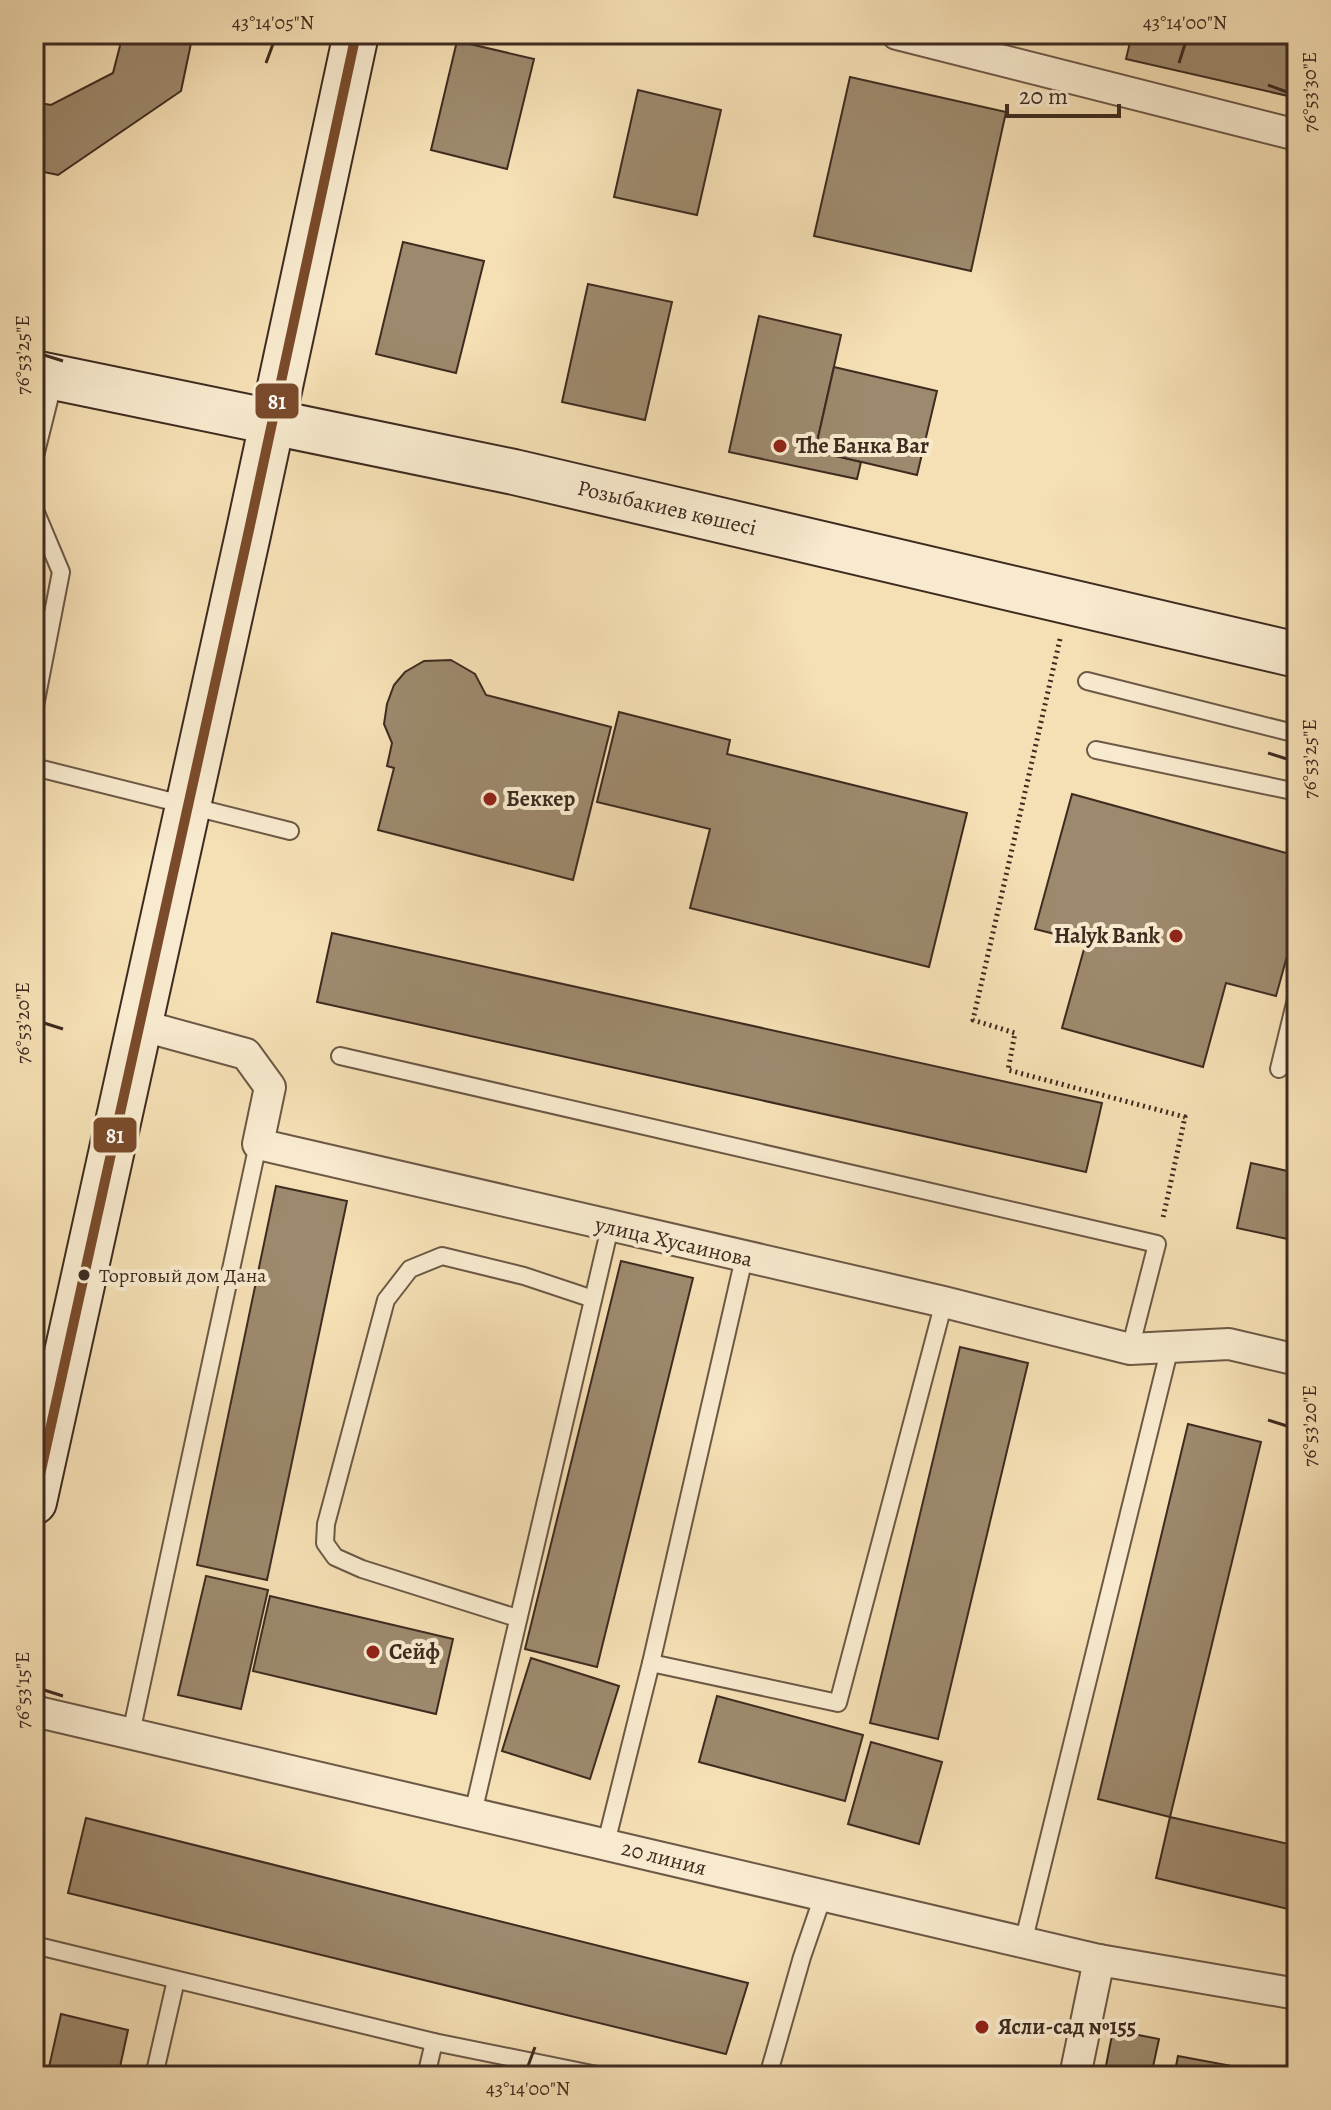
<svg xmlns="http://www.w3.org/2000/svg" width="1331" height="2110" viewBox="0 0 1331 2110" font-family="Alegreya,serif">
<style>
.building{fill:#9d896d;stroke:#3e2b20;stroke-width:2}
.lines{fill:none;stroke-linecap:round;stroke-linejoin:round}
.lane-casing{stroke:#6c5845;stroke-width:20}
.street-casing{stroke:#6c5845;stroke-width:34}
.secondary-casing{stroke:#3e2b20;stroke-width:48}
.path{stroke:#3e2b20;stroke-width:5;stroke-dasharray:2 4;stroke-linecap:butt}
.lane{stroke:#f8eace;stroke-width:16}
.street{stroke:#f8eace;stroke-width:30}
.secondary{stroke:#f8eace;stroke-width:44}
.bus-1-casing{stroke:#f8eace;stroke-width:16}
.bus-1{stroke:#7a4b2a;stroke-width:10}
.ticks{fill:none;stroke:#3e2b20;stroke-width:3}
.poi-dot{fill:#8f2418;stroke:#f8eace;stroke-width:3}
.bus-dot{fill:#3e2b20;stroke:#f8eace;stroke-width:3}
.labels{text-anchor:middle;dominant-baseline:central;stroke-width:8;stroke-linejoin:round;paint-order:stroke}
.bus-label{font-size:20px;fill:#3e2b20;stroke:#f8eace;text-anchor:start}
.poi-label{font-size:22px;font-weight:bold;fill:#3e2b20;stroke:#f8eace;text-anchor:start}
.street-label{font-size:22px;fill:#3e2b20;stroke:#f8eace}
.line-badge{stroke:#f8eace;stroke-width:3}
.badge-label{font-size:22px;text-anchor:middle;font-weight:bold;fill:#fff}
.neatline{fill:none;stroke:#3e2b20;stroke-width:3}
.ticks-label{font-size:20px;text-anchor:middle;fill:#3e2b20}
</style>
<rect width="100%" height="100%" fill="#f5dfb4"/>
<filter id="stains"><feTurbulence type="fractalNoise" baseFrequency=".0025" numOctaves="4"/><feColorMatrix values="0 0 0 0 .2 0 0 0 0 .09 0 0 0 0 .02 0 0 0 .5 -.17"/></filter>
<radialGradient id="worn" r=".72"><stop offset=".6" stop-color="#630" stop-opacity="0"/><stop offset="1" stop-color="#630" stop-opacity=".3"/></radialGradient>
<g class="building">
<path d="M123,34H193L181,91L58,175L34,170V102L51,105L113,73Z"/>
<path d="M1132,34H1297V59L1288,96L1126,59Z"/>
<path d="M457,41L534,59L507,169L431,150Z"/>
<path d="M850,77L1006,112L971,271L814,236Z"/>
<path d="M638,90L721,110L697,215L614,197Z"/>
<path d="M403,242L484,261L456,373L376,354Z"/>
<path d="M588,284L672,302L645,420L562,402Z"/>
<path d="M759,316L841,335L815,451L861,462L857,479L729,452Z"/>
<path d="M834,367L937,391L917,475L815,451Z"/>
<path d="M451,660L475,674L486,695L611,727L573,880L378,830L394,768L387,766L392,743L384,724L387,704L394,685L405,672L424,661Z"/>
<path d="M619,712L730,740L727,754L967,813L929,967L690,908L710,829L597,802Z"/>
<path d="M1072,794L1297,856V920L1276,996L1226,983L1203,1067L1062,1028L1086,942L1035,929Z"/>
<path d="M332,933L1102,1103L1086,1172L317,1002Z"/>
<path d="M1251,1163L1297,1173V1241L1237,1228Z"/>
<path d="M276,1186L347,1201L267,1580L197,1565Z"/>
<path d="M621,1261L693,1278L597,1667L525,1649Z"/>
<path d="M960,1347L1028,1363L938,1739L870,1723Z"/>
<path d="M1188,1424L1261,1442L1170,1817L1098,1799Z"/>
<path d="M206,1576L268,1590L241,1709L178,1695Z"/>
<path d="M270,1596L453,1639L436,1714L253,1671Z"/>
<path d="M531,1658L619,1686L590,1779L502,1751Z"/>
<path d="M717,1696L863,1735L845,1801L699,1762Z"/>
<path d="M871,1742L942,1762L919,1844L848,1824Z"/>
<path d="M1170,1817L1297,1846V1911L1156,1878Z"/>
<path d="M86,1818L748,1983L726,2054L68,1893Z"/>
<path d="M61,2014L128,2030L118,2076H47Z"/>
<path d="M1113,2030L1159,2039L1151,2076H1104Z"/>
<path d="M1178,2056L1232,2066L1231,2076H1174Z"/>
</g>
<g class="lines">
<defs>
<g id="lane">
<path d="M34,460L54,380"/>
<path d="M34,508L61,572L34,711"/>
<path d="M1087,681L1297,734"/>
<path d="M1096,750L1297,792"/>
<path d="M34,767L290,831"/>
<path d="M340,1056L1157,1244L1130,1349"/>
<path d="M1279,1069L1297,995"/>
<path d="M517,1618L362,1569L335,1557L325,1543L326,1524L386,1300L410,1269L442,1256L524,1276L593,1299"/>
<path d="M651,1663L744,1258"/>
<path d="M131,1733L258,1144"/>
<path d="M473,1813L610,1227"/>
<path d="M606,1843L651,1663L838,1703L944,1302"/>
<path d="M1023,1943L1170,1347"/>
<path d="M34,1945L434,2042L602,2076"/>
<path d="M154,2076L176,1980"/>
<path d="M426,2076L434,2042"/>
<path d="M768,2076L802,1957L823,1896"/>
</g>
<g id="street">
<path d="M897,34L1297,135"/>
<path d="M140,1025L246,1054L270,1087L258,1144L944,1302L1130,1349L1229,1344L1297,1360"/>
<path d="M34,1711L1099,1960L1297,1994"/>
<path d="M1075,2076L1099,1960"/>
</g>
<g id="secondary">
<path d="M34,373L514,472L1297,655"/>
<path d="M34,1502L249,530L356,34"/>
</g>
</defs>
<use href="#lane" class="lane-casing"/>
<use href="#street" class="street-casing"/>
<use href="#secondary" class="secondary-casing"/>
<path class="path" d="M1060,639L973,1020L1015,1033L1008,1070L1185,1117L1163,1218"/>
<use href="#lane" class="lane"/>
<use href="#street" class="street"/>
<use href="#secondary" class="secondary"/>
<defs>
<path id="bus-1" d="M34,1502L249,530L356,34"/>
</defs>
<use href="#bus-1" class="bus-1-casing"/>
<use href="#bus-1" class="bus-1"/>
</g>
<path class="ticks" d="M266,63L273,44M1179,63L1185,44M1268,85L1287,92M44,355L63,361M1268,753L1287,759M44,1023L63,1029M1268,1420L1287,1426M44,1690L63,1696M528,2066L535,2047"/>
<g class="poi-dot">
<circle cx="780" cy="446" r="8"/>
<circle cx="490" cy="799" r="8"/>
<circle cx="1176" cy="936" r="8"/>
<circle cx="373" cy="1652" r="8"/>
<circle cx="982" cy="2027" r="8"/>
</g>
<circle class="bus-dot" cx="84" cy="1275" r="7"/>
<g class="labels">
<g class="bus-label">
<text x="99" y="1275">Торговый дом Дана</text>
</g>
<g class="poi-label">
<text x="796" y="446">The Банка Bar</text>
<text x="506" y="799">Беккер</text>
<text x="1160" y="936" text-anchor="end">Halyk Bank</text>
<text x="389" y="1652">Сейф</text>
<text x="998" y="2027">Ясли-сад №155</text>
</g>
<g class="street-label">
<text transform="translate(667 508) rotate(13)">Розыбакиев көшесі</text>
<text transform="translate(674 1242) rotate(13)">улица Хусаинова</text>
<text transform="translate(664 1858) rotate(14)">20 линия</text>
</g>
</g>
<g class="line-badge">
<rect x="254" y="382" width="46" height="38" rx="8" fill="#7a4b2a"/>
<rect x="92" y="1116" width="46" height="38" rx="8" fill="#7a4b2a"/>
</g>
<g class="badge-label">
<text x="277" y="409">81</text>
<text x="115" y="1143">81</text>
</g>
<rect width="1331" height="2110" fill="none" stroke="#f5dfb4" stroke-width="88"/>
<path d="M1007 104v12h112v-12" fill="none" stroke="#3e2b20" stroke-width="4"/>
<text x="1019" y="104" font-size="24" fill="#3e2b20" stroke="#f8eace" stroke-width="6" paint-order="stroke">20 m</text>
<rect x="44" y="44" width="1243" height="2022" class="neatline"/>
<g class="ticks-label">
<text x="273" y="29">43°14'05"N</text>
<text x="1185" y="29">43°14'00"N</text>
<text transform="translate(1309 92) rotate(-90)" y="7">76°53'30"E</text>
<text transform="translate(22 355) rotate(-90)" y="7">76°53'25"E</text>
<text transform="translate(1309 759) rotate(-90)" y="7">76°53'25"E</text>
<text transform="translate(22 1023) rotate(-90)" y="7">76°53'20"E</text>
<text transform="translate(1309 1426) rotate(-90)" y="7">76°53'20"E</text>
<text transform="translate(22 1690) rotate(-90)" y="7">76°53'15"E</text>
<text x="528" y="2095">43°14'00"N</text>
</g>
<rect width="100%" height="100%" filter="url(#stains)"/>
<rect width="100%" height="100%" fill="url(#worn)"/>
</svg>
